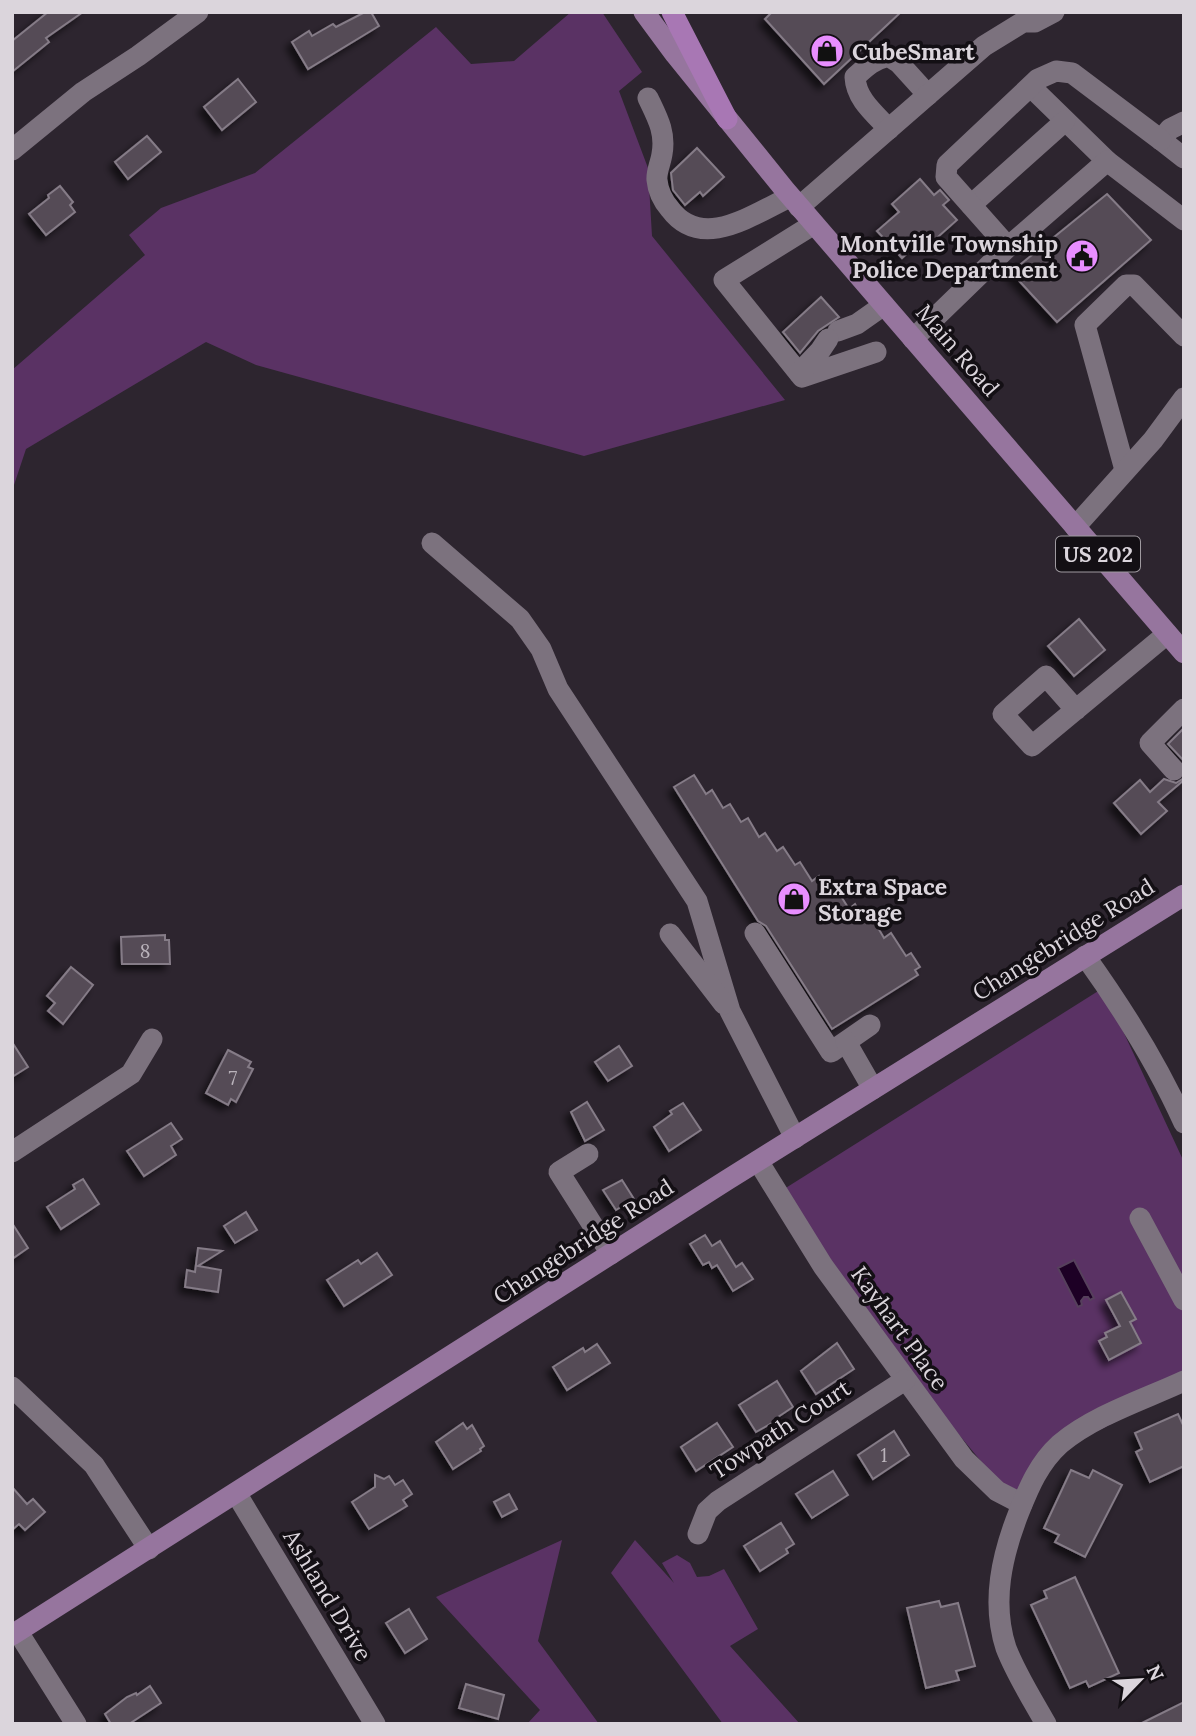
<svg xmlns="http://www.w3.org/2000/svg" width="1196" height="1736" viewBox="0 0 1196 1736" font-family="Lora,serif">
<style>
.green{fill:#5a3264}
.water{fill:#1d0025;stroke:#56405c;stroke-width:2}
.building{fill:#554c57;stroke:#857b87;stroke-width:2;filter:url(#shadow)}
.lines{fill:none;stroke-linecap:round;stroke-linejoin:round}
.minor{stroke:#7c727e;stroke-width:21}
.major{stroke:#96759e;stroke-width:21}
.highway{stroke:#a877b4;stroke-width:21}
.labels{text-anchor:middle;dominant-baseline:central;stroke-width:7;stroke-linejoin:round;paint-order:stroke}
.number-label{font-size:19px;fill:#bab3bb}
.shield{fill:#130f14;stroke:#9f9aa0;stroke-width:2}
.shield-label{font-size:21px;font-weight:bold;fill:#dbd5dc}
.poi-label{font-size:23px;font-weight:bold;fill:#dbd5dc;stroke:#130f14;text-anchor:start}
.street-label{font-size:23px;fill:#dbd5dc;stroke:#130f14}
</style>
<defs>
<filter id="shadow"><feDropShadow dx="-5.5" dy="5.5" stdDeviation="3.5" flood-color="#0009"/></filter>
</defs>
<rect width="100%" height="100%" fill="#2d252f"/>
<g class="green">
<path d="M571,12H602L642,72L619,91L648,168L652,236L785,400L584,456L256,365L206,342L26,449L12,491V370L145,255L129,235L161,208L255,173L436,27L471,64L514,61Z"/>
<path d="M1103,988L1184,1162V1387L1062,1449L1015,1502L831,1281L773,1196Z"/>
<path d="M562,1540L538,1641L599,1724H527L540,1710L436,1597Z"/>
<path d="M635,1540L674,1583L662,1563L677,1555L690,1563L697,1577L709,1576L724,1569L758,1629L730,1646L800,1724H723L611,1573Z"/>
</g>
<path class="water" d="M1074,1260L1094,1298L1090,1300L1088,1297H1084L1081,1301L1082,1305L1078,1307L1058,1268Z"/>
<g class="building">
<path d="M48,12H83L46,38L49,42L12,72V41Z"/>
<path d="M365,12H371L379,26L308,69L292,42L309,31L312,36L333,24L336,27Z"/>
<path d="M772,12H901L824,84L765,19Z"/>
<path d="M238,79L256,102L222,130L204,107Z"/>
<path d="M147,136L161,152L128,179L115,162Z"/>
<path d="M697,148L724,177L703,196L700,192L685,205L673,190L671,173Z"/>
<path d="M920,179L934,195L940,190L949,200L943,205L957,220L930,244L924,238L902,258L877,231L899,212L892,204Z"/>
<path d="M60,186L73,202L70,205L75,212L46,235L29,214L49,198L48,195Z"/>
<path d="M1107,194L1151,240L1057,322L1011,272Z"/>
<path d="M821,297L839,317L818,331L800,353L783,332Z"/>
<path d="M1079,619L1105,650L1074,676L1048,646Z"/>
<path d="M1184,728V761L1168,744Z"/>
<path d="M694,775L706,794L712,790L723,808L730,804L741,822L748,818L759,837L765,833L777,851L783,847L795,865L800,862L812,881L819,876L831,894L837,890L849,909L855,904L866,923L873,919L884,938L891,933L906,956L911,953L920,967L915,970L918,975L832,1029L766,926L758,921L674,787Z"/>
<path d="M1184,778V780L1158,802L1167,811L1141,834L1114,803L1140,780L1150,792L1164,779L1176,783Z"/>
<path d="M165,935V940H169L170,964H122L121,937Z"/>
<path d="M71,967L93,985L63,1024L48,1011L55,1003L47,996Z"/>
<path d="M12,1042L28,1067L12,1077Z"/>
<path d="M619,1046L632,1066L608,1081L595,1062Z"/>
<path d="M228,1050L251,1062L248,1067L253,1069L236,1102L231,1099L228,1105L206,1093Z"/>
<path d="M587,1102L604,1130L585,1141L571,1112Z"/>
<path d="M683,1103L701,1130L669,1151L654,1127L672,1114L670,1111Z"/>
<path d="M171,1123L182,1139L171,1146L176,1155L144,1176L127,1151Z"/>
<path d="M83,1179L99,1204L61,1229L47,1207L75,1189L73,1185Z"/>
<path d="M622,1180L634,1199L616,1210L603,1190Z"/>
<path d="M246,1212L257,1230L235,1243L224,1226Z"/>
<path d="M12,1223L28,1248L12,1259Z"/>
<path d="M705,1235L712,1246L720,1241L736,1267L742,1263L753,1279L733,1291L717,1265L712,1268L709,1262L703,1265L690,1244Z"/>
<path d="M198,1248L222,1251L198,1266L221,1270L218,1292L185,1287L187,1270L195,1272Z"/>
<path d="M377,1253L392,1275L344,1306L327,1280L358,1260L361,1264Z"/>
<path d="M1121,1292L1136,1319L1130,1322L1141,1343L1109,1360L1099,1341L1107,1337L1105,1333L1120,1326L1106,1300Z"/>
<path d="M837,1343L854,1369L816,1394L801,1371Z"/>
<path d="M597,1344L610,1363L567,1390L553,1367L583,1348L585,1352Z"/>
<path d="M777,1381L793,1407L778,1417L779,1419L756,1432L739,1405Z"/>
<path d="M1178,1414L1184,1427V1466L1150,1482L1136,1452L1142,1449L1135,1433Z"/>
<path d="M463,1423L467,1429L472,1425L484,1446L480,1449L481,1451L453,1469L436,1442Z"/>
<path d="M717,1423L733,1447L696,1471L681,1447Z"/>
<path d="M894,1431L909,1455L873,1479L858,1455Z"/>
<path d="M1071,1470L1089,1478L1093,1470L1122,1485L1085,1557L1055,1542L1059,1535L1044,1528Z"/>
<path d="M833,1471L848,1495L812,1518L796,1494Z"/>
<path d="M375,1475L384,1479L389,1476L395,1485L403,1480L412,1494L403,1500L407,1506L369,1529L352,1502L375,1487Z"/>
<path d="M12,1487L27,1504L33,1499L45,1512L25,1530L19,1524L12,1530Z"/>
<path d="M509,1494L517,1509L502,1517L494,1502Z"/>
<path d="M781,1523L794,1544L786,1549L788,1553L760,1571L744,1546Z"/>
<path d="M1075,1577L1119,1673L1089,1687L1086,1681L1070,1688L1031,1605L1047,1598L1044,1591Z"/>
<path d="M939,1601L941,1607L958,1603L975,1666L956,1671L959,1680L926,1688L907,1608Z"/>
<path d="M409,1609L427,1639L405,1653L386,1623Z"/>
<path d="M466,1684L504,1695L498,1719L459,1708Z"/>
<path d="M150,1686L161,1703L129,1724H111L105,1714L127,1697L136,1693L137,1695Z"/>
<path d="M1184,1702V1724H1140Z"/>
</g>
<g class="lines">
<g class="minor">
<path d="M1031,87L1107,161"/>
<path d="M648,98C657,117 666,132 662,154C661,162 656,172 657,180C658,191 663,201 670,209C702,252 753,214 790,197"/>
<path d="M1184,122L1170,129L1161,140L1184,158"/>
<path d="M889,129C874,113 856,99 855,77C866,67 873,60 888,56L899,63L928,95"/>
<path d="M12,150L83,92L138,56L198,12"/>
<path d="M971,205L1065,121"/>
<path d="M799,207L984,46L1023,22H1035L1054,12"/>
<path d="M814,224L724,280L802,377L876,352"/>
<path d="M1008,247L1107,161L1184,220"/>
<path d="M838,331L857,324L884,305"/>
<path d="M913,339L1008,247L946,177L947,165L1038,79L1056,71L1072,73L1161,140"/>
<path d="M799,373L820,351L828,339"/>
<path d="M1125,470L1085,325L1126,285H1134L1184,336"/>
<path d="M1075,527L1153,440L1184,398"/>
<path d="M432,543L520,619L541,649L558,689L697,901L730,1011L795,1138"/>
<path d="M1076,710L1046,676L1003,714L1032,746L1167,634"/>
<path d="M1174,770L1150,743L1184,709"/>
<path d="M755,933L831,1052L870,1025"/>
<path d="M670,934L724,1004"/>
<path d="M1085,956C1123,1009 1157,1063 1184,1123"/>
<path d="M846,1042L873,1089"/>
<path d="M12,1152L131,1074L152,1039"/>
<path d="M588,1154L559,1172L611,1254"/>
<path d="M758,1161L823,1266L964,1459L997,1491L1022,1504"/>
<path d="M1140,1218L1184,1300"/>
<path d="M12,1387L94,1465L149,1549"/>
<path d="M236,1493L375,1724"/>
<path d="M698,1534L707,1511L718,1501L905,1380"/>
<path d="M18,1632L76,1724"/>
<path d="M1046,1724C1032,1699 1016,1674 1006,1648C991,1602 1002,1555 1019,1512C1029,1487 1039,1463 1060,1444C1095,1415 1143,1400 1184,1381"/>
</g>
<g class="major">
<path d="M644,12L675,54L785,190L1184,653"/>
<path d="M12,1635L727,1180L1184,895"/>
</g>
<path class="highway" d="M672,12L727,119"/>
</g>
<defs>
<symbol id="shop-disc" viewBox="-11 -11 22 22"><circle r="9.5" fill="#e88eff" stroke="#130f14"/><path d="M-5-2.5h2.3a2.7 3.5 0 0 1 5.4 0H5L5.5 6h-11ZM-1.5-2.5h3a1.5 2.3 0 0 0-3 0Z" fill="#111"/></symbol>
<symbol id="civic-disc" viewBox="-11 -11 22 22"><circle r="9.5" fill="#e88eff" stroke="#130f14"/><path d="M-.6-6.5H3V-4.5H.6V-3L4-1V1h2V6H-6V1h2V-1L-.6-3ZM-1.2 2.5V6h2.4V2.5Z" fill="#111"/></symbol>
</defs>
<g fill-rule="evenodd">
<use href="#shop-disc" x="808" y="32" width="38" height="38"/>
<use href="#civic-disc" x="1063" y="237" width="38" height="38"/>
<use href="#shop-disc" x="775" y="880" width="38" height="38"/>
</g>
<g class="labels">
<g class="number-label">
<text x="145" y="951">8</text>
<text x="233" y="1078">7</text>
<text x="884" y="1455">1</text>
</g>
<rect class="shield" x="1056" y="536.5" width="84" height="35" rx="5"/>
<g class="shield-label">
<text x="1098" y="554">US 202</text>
</g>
<g class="poi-label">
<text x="852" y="51">CubeSmart</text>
<text x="1058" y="243" text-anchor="end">Montville Township<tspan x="1058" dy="26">Police Department</tspan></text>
<text x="818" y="886">Extra Space<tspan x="818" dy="26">Storage</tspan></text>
</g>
<g class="street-label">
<text transform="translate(958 350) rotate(49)">Main Road</text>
<text transform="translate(1063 939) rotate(-32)">Changebridge Road</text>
<text transform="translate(583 1241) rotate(-33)">Changebridge Road</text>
<text transform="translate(900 1328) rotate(54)">Kayhart Place</text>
<text transform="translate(780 1429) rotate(-33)">Towpath Court</text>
<text transform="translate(328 1595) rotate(59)">Ashland Drive</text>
</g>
</g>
<rect width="1196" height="1736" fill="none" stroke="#dbd5dc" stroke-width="28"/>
<g transform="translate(1140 1680) rotate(65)" stroke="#130f14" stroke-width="5" paint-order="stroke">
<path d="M0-5L12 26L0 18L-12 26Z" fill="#dbd5dc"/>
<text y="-10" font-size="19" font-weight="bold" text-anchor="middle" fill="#dbd5dc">N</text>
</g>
</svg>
